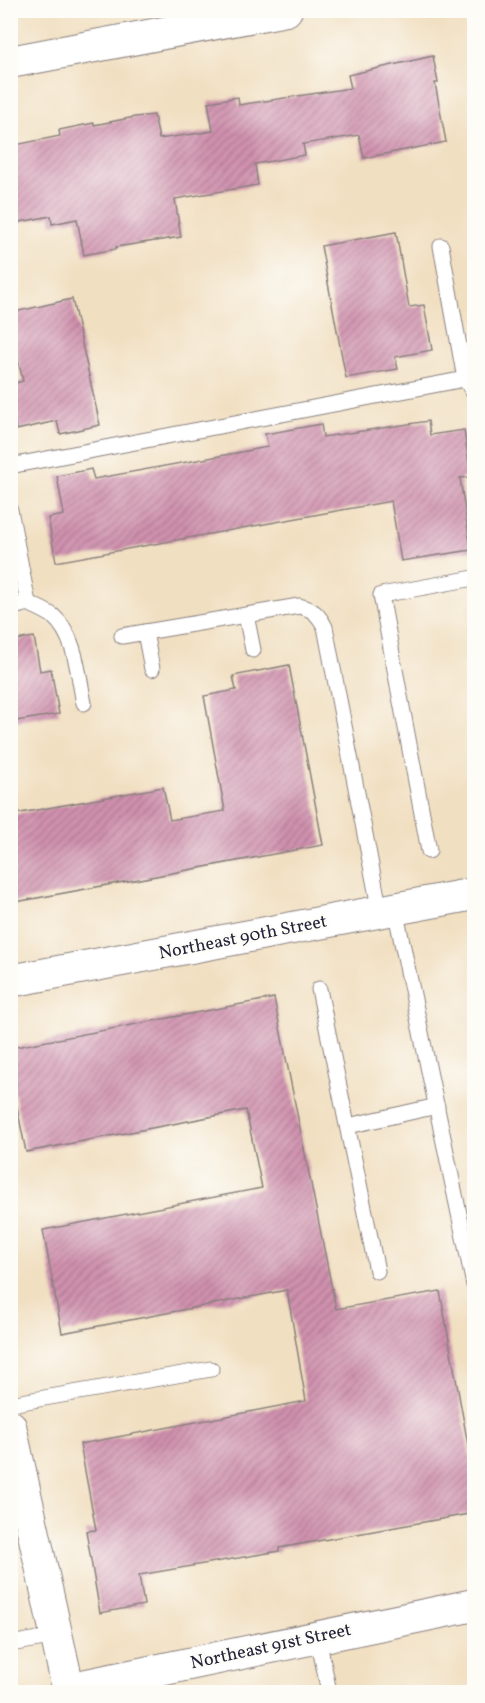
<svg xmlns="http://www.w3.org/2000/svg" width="485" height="1703" font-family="Vollkorn,serif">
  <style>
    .building { fill: url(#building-hatch) }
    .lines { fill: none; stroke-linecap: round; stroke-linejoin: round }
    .service-casing { stroke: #8a807e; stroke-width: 17 }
    .minor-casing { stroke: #8a807e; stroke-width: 34 }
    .service { stroke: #fff; stroke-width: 15 }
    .minor { stroke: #fff; stroke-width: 32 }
    .labels { text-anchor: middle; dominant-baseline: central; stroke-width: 4.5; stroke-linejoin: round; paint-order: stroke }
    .street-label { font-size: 18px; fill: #22223b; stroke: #fdfcf7 }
  </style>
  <defs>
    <pattern id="building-hatch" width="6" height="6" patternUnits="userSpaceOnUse" patternTransform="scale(1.5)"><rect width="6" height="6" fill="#d091ae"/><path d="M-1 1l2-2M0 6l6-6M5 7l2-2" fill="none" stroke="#a8768f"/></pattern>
  </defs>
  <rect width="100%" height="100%" fill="#fdfcf7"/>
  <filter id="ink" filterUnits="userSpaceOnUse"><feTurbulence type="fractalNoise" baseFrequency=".0167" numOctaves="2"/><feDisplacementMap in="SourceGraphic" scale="12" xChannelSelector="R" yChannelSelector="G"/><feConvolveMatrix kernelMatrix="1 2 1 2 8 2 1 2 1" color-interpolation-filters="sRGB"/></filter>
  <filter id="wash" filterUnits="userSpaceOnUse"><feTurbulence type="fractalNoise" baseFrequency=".008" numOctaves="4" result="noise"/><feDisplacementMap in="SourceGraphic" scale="24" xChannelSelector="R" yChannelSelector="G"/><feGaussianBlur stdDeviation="1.35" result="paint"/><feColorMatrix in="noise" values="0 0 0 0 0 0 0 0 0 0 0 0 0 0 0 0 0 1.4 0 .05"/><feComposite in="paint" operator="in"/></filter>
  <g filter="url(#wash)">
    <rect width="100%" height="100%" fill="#f1dfc1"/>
    <g id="blocks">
      <g class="building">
        <path d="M433,56L438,83H435L446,142L364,158L359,135L303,144L305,155L255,164L258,185L175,199L181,237L116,247V249L84,255L77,219L52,224L51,216L10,224V146L60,136L59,130L94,123V125L135,117L154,115L159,139L213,131L208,102L238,97L239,105L351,88L348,75Z"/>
        <path d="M396,232L409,307L424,305L432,350L395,357L398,369L346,378L321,246Z"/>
        <path d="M72,299L100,425L60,434L57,421L16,430L10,403V384L23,381L10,327V313Z"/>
        <path d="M428,421L430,435L464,430L471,477L460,478L471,550L401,561L391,501L56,562L48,518L64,515L57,476L91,469L94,479L268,447L265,434L321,424L323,437Z"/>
        <path d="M34,637L40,671L51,669L59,714L10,722V641Z"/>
        <path d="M289,665L323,845L10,903V815L163,787L170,820L225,811L204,696L236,690L233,676Z"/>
        <path d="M274,998L336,1309L440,1291L474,1478V1513L279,1548V1551L139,1575L144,1605L100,1613L86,1531L96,1530L80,1444L306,1401L287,1290L62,1333L43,1230L262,1188L246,1110L26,1152L10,1072V1048Z"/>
      </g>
    </g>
  </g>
  <g filter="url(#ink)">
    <use href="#blocks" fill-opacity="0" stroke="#8a807e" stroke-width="1.5"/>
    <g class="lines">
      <g class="service-casing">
        <g id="service">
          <path d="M441,246L465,379"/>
          <path d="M10,466L465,379L474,393"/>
          <path d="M10,510L28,603C36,607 46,611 53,616C76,636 78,674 84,703"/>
          <path d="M10,608L28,603"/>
          <path d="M246,615L253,650"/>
          <path d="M145,632L152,669"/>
          <path d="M122,636L299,606C313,609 318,614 325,627L380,912"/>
          <path d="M429,851L381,595L474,578"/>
          <path d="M395,909L474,1285"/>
          <path d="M319,989L377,1271"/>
          <path d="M348,1126L437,1106"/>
          <path d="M10,1404L211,1369"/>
          <path d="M318,1638L329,1692"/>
          <path d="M10,1644L56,1636"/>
        </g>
      </g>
      <g class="minor-casing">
        <g id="minor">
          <path d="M10,62L286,10"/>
          <path d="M10,981L474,894"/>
          <path d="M10,1426L69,1692"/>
          <path d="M68,1689L474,1605"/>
        </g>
      </g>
      <use href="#service" class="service"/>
      <use href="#minor" class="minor"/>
    </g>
  </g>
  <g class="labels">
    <g class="street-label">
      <text transform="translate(243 938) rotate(-11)">Northeast 90th Street</text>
      <text transform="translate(271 1647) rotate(-12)">Northeast 91st Street</text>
    </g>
  </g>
  <rect width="485" height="1703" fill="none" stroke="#fdfcf7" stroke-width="36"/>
</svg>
